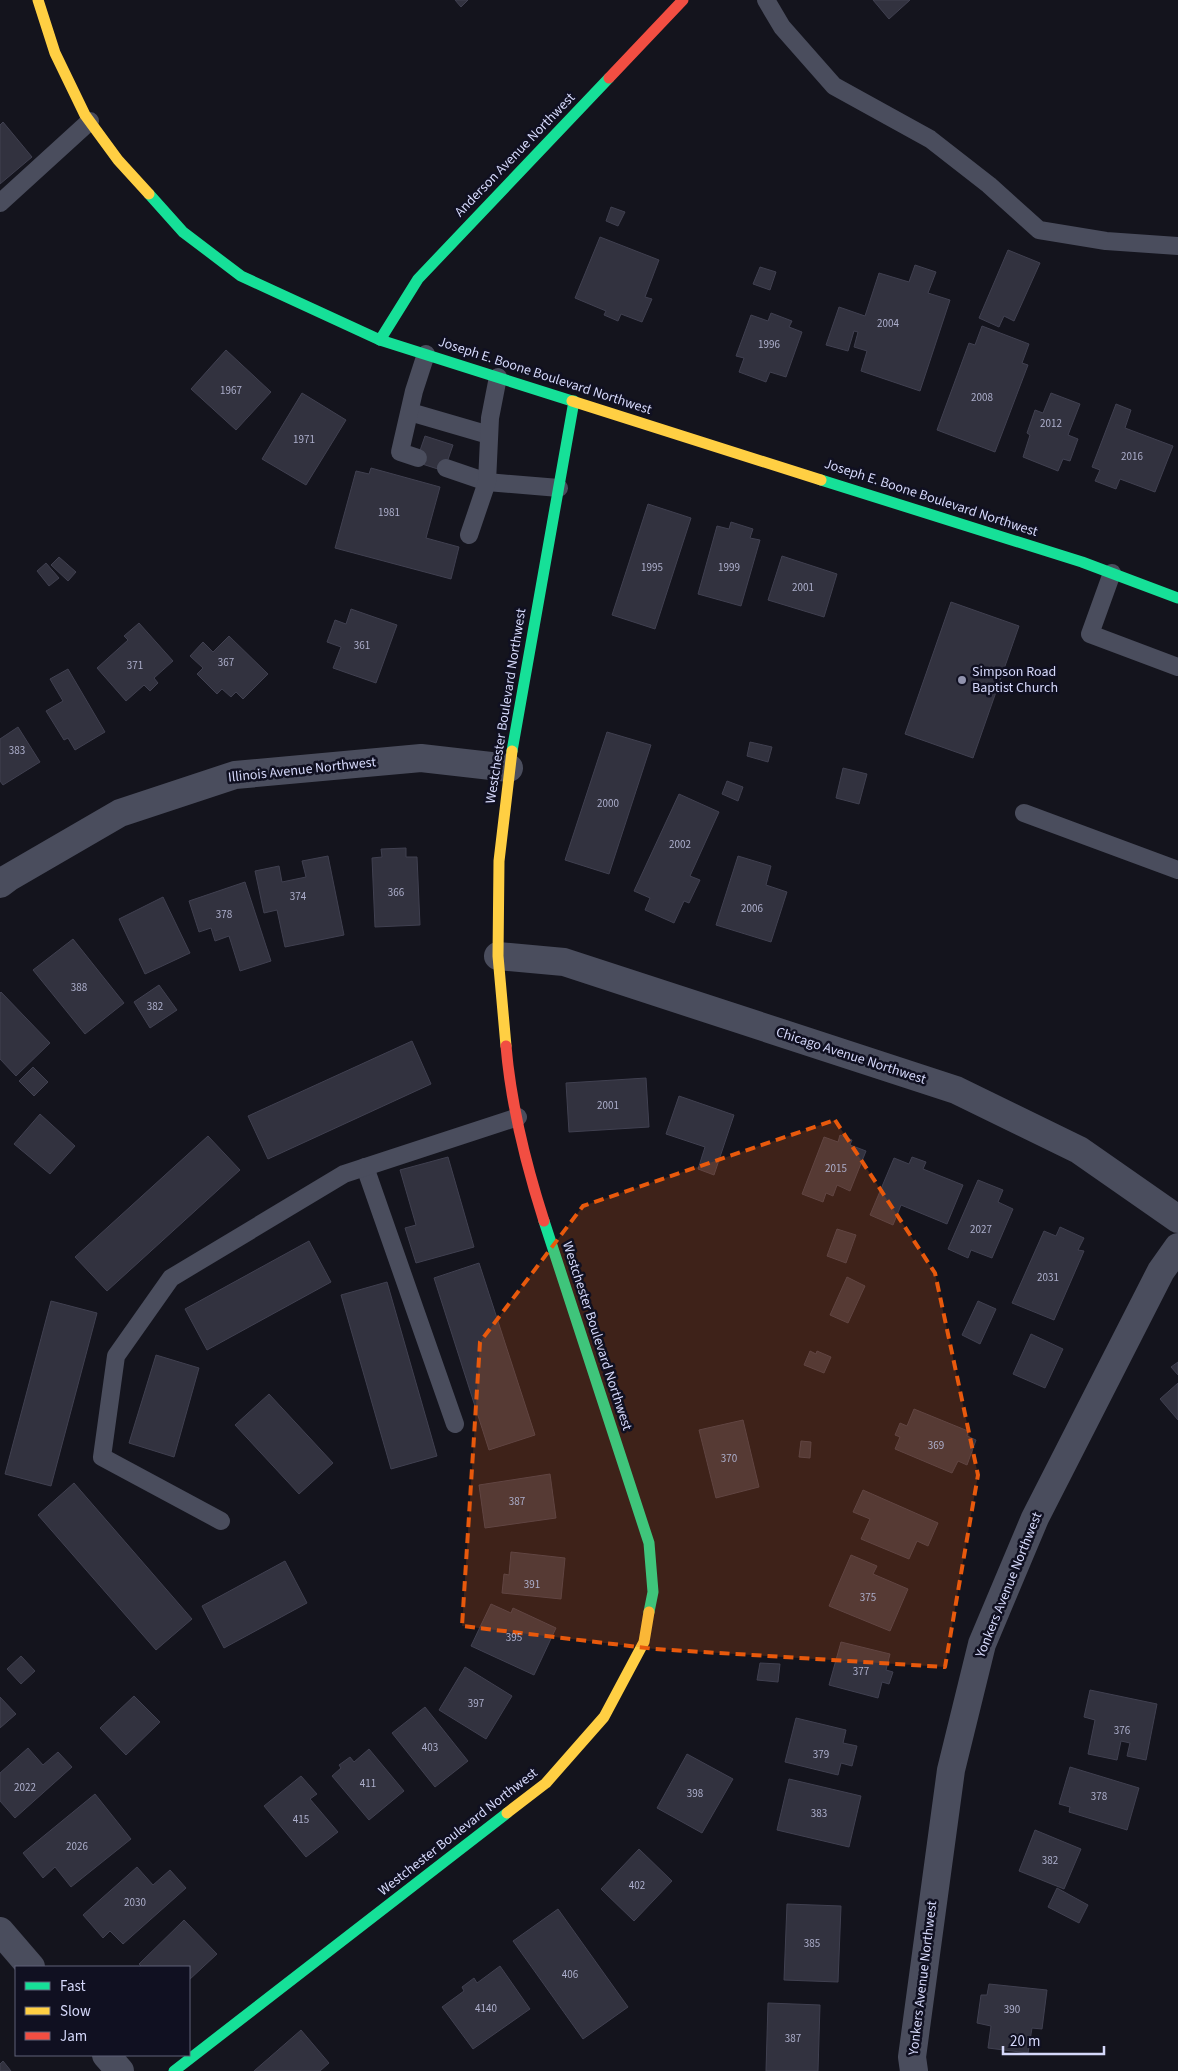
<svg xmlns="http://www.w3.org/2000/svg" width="1178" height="2071" font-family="'Source Sans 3',sans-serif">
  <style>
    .building { fill: #32323f; stroke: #404050 }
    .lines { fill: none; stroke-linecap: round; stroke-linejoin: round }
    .lane { stroke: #4a4d5d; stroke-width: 18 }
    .street { stroke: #4a4d5d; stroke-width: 28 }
    .fast { stroke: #16e098; stroke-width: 11 }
    .slow { stroke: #ffcf43; stroke-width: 11 }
    .jam { stroke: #f24e42; stroke-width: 11 }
    .marked { fill: #e8590c; fill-opacity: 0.2; stroke: #e8590c; stroke-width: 4; stroke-dasharray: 10 6; stroke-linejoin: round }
    .poi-dot { fill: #9193ad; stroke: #101021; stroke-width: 2 }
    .labels { text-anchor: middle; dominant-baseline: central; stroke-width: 5; stroke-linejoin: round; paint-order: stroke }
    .number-label { font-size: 11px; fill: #acaecb }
    .street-label { font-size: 14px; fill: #d5d8fa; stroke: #101021 }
    .poi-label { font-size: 14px; fill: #d5d8fa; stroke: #101021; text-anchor: start }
  </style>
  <rect width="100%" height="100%" fill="#14141d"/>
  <g class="building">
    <path d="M455,0H468L461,7Z"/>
    <path d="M873,0H910L889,19Z"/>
    <path d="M3,122L32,157L0,184V125Z"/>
    <path d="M611,207L625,212L618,226L606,221Z"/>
    <path d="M600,237L659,260L645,297L652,299L642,322L621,314L618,321L604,315L606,311L575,298Z"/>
    <path d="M1008,250L1040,263L1014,321L1004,316L999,327L979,318Z"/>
    <path d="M915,265L936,272L928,293L950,300L920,391L861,371L867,351L854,347L858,332L854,331L848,351L826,345L839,307L865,316L879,273L909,282Z"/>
    <path d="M760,267L776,272L770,290L753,284Z"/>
    <path d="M771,313L792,321L789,327L802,332L786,377L770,372L766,382L739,372L744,358L736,356L751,315L768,321Z"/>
    <path d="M982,326L1029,344L1022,363L1028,365L995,452L937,430L969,343L975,345Z"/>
    <path d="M226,350L271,392L236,430L191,389Z"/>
    <path d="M302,393L346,420L306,485L262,459Z"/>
    <path d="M1051,393L1080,404L1068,435L1078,439L1070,461L1063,459L1058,471L1023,457L1030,435L1027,433L1035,410L1043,413Z"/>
    <path d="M1116,404L1131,410L1125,428L1173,446L1155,492L1120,479L1116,489L1095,481L1100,470L1092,467Z"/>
    <path d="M425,436L453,445L444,471L416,462Z"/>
    <path d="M371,468L440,487L426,538L459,547L451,579L335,548L356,471L369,474Z"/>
    <path d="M648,504L691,518L655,629L612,615Z"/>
    <path d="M731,522L753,529L750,538L760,540L741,606L698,594L717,526L729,529Z"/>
    <path d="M782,556L837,574L824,617L768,600Z"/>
    <path d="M59,557L76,572L68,581L51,565Z"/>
    <path d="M46,563L59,578L49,586L37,571Z"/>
    <path d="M951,602L1019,626L973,758L905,734Z"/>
    <path d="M351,609L397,625L376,683L333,668L341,647L327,642L335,620L346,624Z"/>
    <path d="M139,623L173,661L154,678L158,683L150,691L144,685L126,701L97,668L128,640L124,636Z"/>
    <path d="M229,636L268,674L243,699L236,692L231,697L222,689L217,694L197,674L203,668L190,656L203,642L213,652Z"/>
    <path d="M68,669L105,732L75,750L68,738L64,740L46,711L63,701L50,679Z"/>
    <path d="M18,727L40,762L3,785L0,781V739Z"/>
    <path d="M607,732L651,745L609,874L565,860Z"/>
    <path d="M750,742L772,747L768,762L747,756Z"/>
    <path d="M843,768L867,774L859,804L836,798Z"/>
    <path d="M727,781L743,787L738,801L722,794Z"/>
    <path d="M679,794L719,812L690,876L700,880L689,903L684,901L674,923L645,910L650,898L634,891Z"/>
    <path d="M406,848V857H417L420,925L375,927L372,858L382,857L381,849Z"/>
    <path d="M328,856L344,935L285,947L277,910L264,913L255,871L279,866L282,882L306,877L302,861Z"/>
    <path d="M738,856L771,866L766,885L787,892L771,942L716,925Z"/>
    <path d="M245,882L271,961L240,971L229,936L215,941L211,928L199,932L189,901Z"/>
    <path d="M163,897L190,953L145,974L119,919Z"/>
    <path d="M73,939L124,1003L85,1034L33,970Z"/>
    <path d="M159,985L177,1010L150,1028L134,1002Z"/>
    <path d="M1,992L50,1043L16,1076L0,1059V993Z"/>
    <path d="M412,1041L431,1084L268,1159L248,1116Z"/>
    <path d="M33,1067L48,1082L34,1096L19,1081Z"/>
    <path d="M646,1078L649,1127L569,1132L566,1083Z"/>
    <path d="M679,1096L734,1115L714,1175L698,1169L705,1147L666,1134Z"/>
    <path d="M40,1114L75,1146L50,1174L14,1144Z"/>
    <path d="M840,1135L852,1140L850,1145L866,1151L850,1191L837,1185L833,1196L826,1193L823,1202L802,1194L824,1137L838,1142Z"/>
    <path d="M208,1136L240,1170L107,1291L75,1257Z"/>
    <path d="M448,1157L474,1247L416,1263L405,1228L416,1225L400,1170Z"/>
    <path d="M912,1157L926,1162L923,1169L963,1185L947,1224L901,1205L893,1225L870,1215L894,1158L909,1164Z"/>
    <path d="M978,1180L1003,1190L998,1202L1013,1209L992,1258L971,1250L968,1258L948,1249Z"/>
    <path d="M1060,1227L1084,1238L1078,1250L1084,1251L1054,1320L1012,1303L1044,1231L1056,1236Z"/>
    <path d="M837,1229L856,1235L846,1263L827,1256Z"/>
    <path d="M309,1241L331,1282L207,1350L185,1309Z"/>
    <path d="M479,1263L535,1435L489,1450L434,1278Z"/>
    <path d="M847,1277L865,1286L848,1323L830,1315Z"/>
    <path d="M387,1282L437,1456L391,1469L341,1295Z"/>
    <path d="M51,1301L97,1313L51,1486L5,1474Z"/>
    <path d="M978,1301L996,1309L980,1344L962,1335Z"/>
    <path d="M1031,1334L1063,1349L1045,1388L1013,1374Z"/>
    <path d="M810,1351L816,1354L817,1351L831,1357L824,1373L804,1365Z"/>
    <path d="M156,1355L199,1368L174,1457L129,1443Z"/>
    <path d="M1178,1362V1375L1171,1367Z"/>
    <path d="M1178,1383V1420L1160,1399Z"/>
    <path d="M269,1394L333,1463L299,1494L235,1425Z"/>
    <path d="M914,1409L968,1431L967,1436L976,1440L967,1465L958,1461L952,1473L895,1449L900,1437L895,1435L900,1423L907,1426Z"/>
    <path d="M743,1420L759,1487L716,1498L699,1430Z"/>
    <path d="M801,1441L811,1442L810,1458L799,1457Z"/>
    <path d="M550,1474L556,1518L485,1528L479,1485Z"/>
    <path d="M74,1483L192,1619L156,1650L38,1515Z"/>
    <path d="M863,1490L938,1523L928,1546L917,1541L909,1559L861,1539L870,1519L853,1512Z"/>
    <path d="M511,1552L565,1558L561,1599L502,1593L504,1574L509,1575Z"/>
    <path d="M851,1555L877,1566L873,1574L908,1589L890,1631L829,1606Z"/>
    <path d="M285,1561L307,1603L224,1648L202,1606Z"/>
    <path d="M491,1604L511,1613L513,1608L556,1628L534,1675L471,1646Z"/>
    <path d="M841,1642L890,1654L886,1670L893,1672L889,1684L882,1682L878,1698L829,1685Z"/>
    <path d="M21,1656L35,1671L21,1684L7,1669Z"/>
    <path d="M760,1663L780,1664L778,1682L757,1680Z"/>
    <path d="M465,1667L512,1696L486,1739L439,1710Z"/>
    <path d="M1090,1690L1157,1704L1146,1760L1127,1756L1130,1743L1121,1741L1117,1760L1088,1754L1095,1720L1084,1717Z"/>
    <path d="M134,1696L160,1722L126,1755L100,1728Z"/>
    <path d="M0,1697L16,1714L0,1728Z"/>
    <path d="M425,1707L468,1761L435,1787L392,1733Z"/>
    <path d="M796,1718L846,1730L843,1743L857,1746L852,1766L841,1763L838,1775L785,1762Z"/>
    <path d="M28,1748L43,1765L58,1752L72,1767L15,1818L0,1801V1773Z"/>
    <path d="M369,1749L404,1791L369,1820L332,1776L341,1768L339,1765L350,1757L354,1762Z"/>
    <path d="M687,1754L733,1779L702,1833L657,1808Z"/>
    <path d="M1070,1767L1139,1788L1127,1830L1069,1812L1070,1807L1059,1804Z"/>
    <path d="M301,1776L317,1794L310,1799L338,1832L306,1857L264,1806Z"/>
    <path d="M789,1779L861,1796L849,1847L777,1830Z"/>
    <path d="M95,1794L131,1839L71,1887L55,1867L43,1878L23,1853Z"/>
    <path d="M1035,1830L1081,1849L1064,1889L1019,1871Z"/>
    <path d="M639,1849L672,1881L634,1921L601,1889Z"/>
    <path d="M137,1867L153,1885L170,1870L186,1888L123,1944L110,1931L103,1938L83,1915Z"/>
    <path d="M1057,1888L1088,1905L1079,1923L1048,1907Z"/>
    <path d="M787,1904L841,1906L838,1982L784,1980Z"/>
    <path d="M558,1909L628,2007L583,2039L513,1941Z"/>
    <path d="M184,1920L217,1954L189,1980V1967H142L139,1964Z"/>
    <path d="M500,1966L530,2009L473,2049L442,2007L464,1991L462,1987L474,1978L477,1983Z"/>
    <path d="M989,1984L1047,1990L1042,2029L1032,2028L1028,2053L988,2048L991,2026L977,2023L981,1995H987Z"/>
    <path d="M768,2003L820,2005L818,2071H766Z"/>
    <path d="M301,2030L329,2063L320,2071H254Z"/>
    <path d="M3,2061L11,2071H0V2064Z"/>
  </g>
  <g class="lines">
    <g class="lane">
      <path d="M766,0L782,27L834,86L930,139L989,185L1039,230L1106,241L1178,246"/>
      <path d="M0,203L90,121"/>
      <path d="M410,412L489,435"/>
      <path d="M418,458L400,452L414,391L426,354"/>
      <path d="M446,468L487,482L559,488"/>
      <path d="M469,535L487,482L490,418L498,377"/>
      <path d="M1112,573L1090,634L1178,667"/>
      <path d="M1024,813L1178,870"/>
      <path d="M365,1167L455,1424"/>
      <path d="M221,1521L102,1457L116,1356L171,1278L344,1174L518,1117"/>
    </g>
    <g class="street">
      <path d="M0,884L8,878L120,813L235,775L421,758L509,768"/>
      <path d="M498,956L564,962L956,1090L1079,1150L1178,1219"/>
      <path d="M0,1931L31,1967"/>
      <path d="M106,2055L120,2071"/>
      <path d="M914,2071L912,2057L951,1770L982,1644L1035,1518L1161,1271L1178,1247"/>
    </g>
    <g class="fast">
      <path d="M149,194L183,232L241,276L380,340L572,401"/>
      <path d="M380,340L418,279L609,78"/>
      <path d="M821,480L1082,562L1178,598"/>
      <path d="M512,751L574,401"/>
      <path d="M544,1221L649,1543L653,1592L649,1612"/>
      <path d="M174,2071L507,1813"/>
    </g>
    <g class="slow">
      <path d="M38,0L55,53L85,115L118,160L149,194"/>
      <path d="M572,401L821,480"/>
      <path d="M506,1046L498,956L499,861L512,751"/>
      <path d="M507,1813L546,1783L604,1717L644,1642L649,1612"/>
    </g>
    <g class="jam">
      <path d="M609,78L683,0"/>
      <path d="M506,1046C511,1105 526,1165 544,1221"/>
    </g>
  </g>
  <path class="marked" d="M835,1120L935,1273L978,1475L945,1667L655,1649L462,1626L480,1342L583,1206Z"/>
  <circle class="poi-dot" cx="962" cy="680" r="5"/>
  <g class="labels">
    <g class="number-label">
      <text x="888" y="323">2004</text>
      <text x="769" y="344">1996</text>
      <text x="231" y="390">1967</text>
      <text x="982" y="397">2008</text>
      <text x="1051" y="423">2012</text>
      <text x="304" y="439">1971</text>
      <text x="1132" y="456">2016</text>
      <text x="389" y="512">1981</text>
      <text x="652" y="567">1995</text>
      <text x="729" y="567">1999</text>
      <text x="803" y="587">2001</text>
      <text x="362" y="645">361</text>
      <text x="226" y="662">367</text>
      <text x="135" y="665">371</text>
      <text x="17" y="750">383</text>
      <text x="608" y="803">2000</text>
      <text x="680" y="844">2002</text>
      <text x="396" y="892">366</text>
      <text x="298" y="896">374</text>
      <text x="752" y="908">2006</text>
      <text x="224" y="914">378</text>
      <text x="79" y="987">388</text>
      <text x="155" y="1006">382</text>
      <text x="608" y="1105">2001</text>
      <text x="836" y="1168">2015</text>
      <text x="981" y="1229">2027</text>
      <text x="1048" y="1277">2031</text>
      <text x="936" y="1445">369</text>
      <text x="729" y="1458">370</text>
      <text x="517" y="1501">387</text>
      <text x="532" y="1584">391</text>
      <text x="868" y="1597">375</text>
      <text x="514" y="1637">395</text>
      <text x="861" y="1671">377</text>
      <text x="476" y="1703">397</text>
      <text x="1122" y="1730">376</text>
      <text x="430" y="1747">403</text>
      <text x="821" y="1754">379</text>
      <text x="368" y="1783">411</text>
      <text x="25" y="1787">2022</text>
      <text x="695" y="1793">398</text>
      <text x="1099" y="1796">378</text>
      <text x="819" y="1813">383</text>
      <text x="301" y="1819">415</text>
      <text x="77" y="1846">2026</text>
      <text x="1050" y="1860">382</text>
      <text x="637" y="1885">402</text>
      <text x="135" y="1902">2030</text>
      <text x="812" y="1943">385</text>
      <text x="570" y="1974">406</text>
      <text x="486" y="2008">4140</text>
      <text x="1012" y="2009">390</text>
      <text x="793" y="2038">387</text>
    </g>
    <g class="street-label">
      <text transform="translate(515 155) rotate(-46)">Anderson Avenue Northwest</text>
      <text transform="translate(545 376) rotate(18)">Joseph E. Boone Boulevard Northwest</text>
      <text transform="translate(931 498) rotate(18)">Joseph E. Boone Boulevard Northwest</text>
      <text transform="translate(506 706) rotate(-81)">Westchester Boulevard Northwest</text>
      <text transform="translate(302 770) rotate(-6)">Illinois Avenue Northwest</text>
      <text transform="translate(851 1056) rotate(18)">Chicago Avenue Northwest</text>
      <text transform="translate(597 1336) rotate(72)">Westchester Boulevard Northwest</text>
      <text transform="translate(1009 1585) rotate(-68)">Yonkers Avenue Northwest</text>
      <text transform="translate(458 1832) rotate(-38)">Westchester Boulevard Northwest</text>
      <text transform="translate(923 1978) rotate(-83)">Yonkers Avenue Northwest</text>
    </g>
    <g class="poi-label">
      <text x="972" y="672">Simpson Road<tspan x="972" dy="16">Baptist Church</tspan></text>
    </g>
  </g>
  <rect x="15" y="1966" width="175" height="90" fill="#101021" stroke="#5f6078"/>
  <rect x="25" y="1982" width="25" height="8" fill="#16e098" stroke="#5f6078"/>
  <text x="60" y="1991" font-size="15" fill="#d5d8fa">Fast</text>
  <rect x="25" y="2007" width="25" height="8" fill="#ffcf43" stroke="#5f6078"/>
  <text x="60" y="2016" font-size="15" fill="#d5d8fa">Slow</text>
  <rect x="25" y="2032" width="25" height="8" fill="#f24e42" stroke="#5f6078"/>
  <text x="60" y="2041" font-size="15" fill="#d5d8fa">Jam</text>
  <path d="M1003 2046v8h101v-8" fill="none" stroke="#d5d8fa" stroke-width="2.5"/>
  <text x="1010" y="2046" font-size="15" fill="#d5d8fa" stroke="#101021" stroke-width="4" paint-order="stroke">20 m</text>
</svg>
